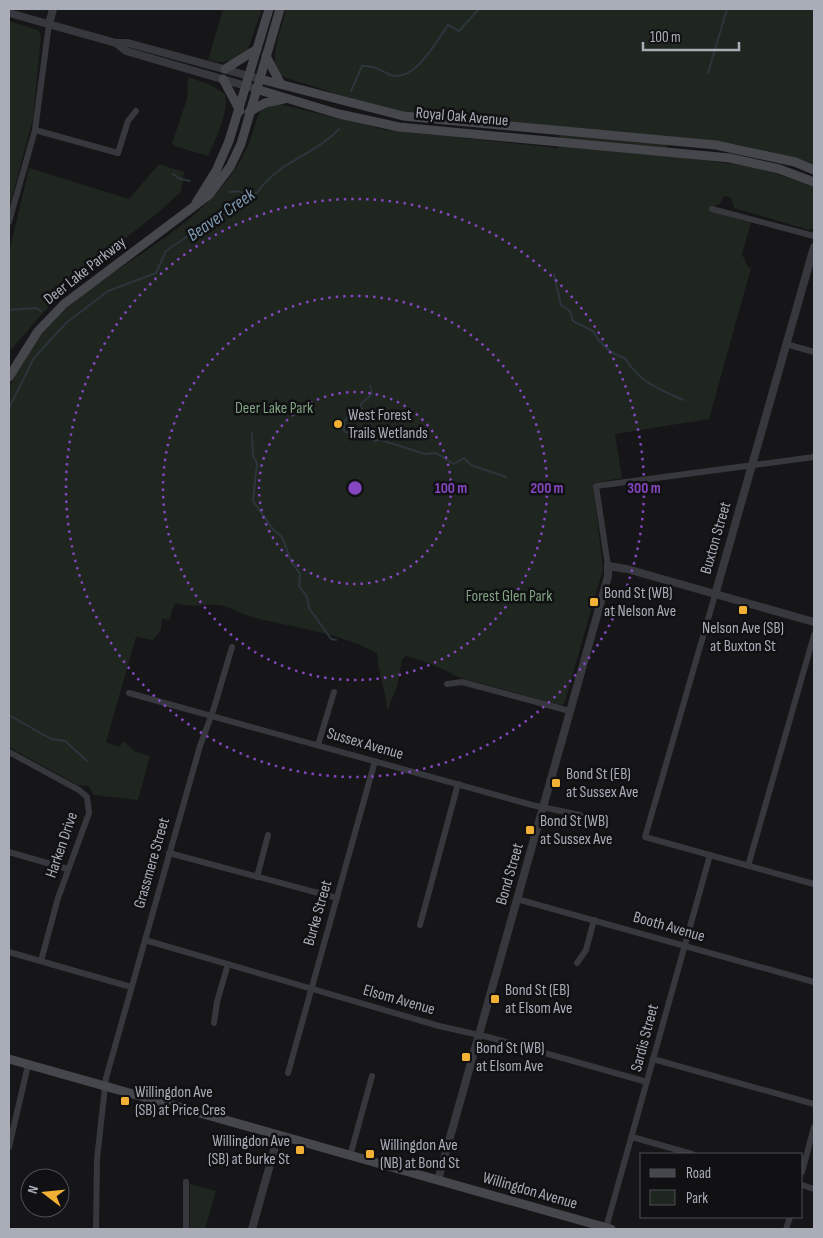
<svg xmlns="http://www.w3.org/2000/svg" width="823" height="1238" font-family="'Sofia Sans Condensed',sans-serif">
  <style>
    .green { fill: #1e261f }
    .lines { fill: none; stroke-linecap: round; stroke-linejoin: round }
    .stream { stroke: #2c353c; stroke-width: 2 }
    .minor { stroke: #37383d; stroke-width: 6 }
    .tertiary { stroke: #37383d; stroke-width: 8 }
    .secondary { stroke: #45474d; stroke-width: 9 }
    .ring { fill: none; stroke: #8446be; stroke-width: 2.5; stroke-dasharray: 2.5 5 }
    .poi-dot { fill: #f2b134; stroke: #111113; stroke-width: 2 }
    .labels { text-anchor: middle; dominant-baseline: central; stroke-width: 5; stroke-linejoin: round; paint-order: stroke }
    .street-label { font-size: 16px; fill: #a8adb8; stroke: #111113 }
    .park-label { font-size: 16px; fill: #7fa381; stroke: #111113 }
    .poi-label { font-size: 16px; fill: #a8adb8; stroke: #111113; text-anchor: start }
    .water-label { font-size: 18px; font-style: italic; fill: #7f9bb3; stroke: #111113 }
    .centre { fill: #8446be; stroke: #111113; stroke-width: 2.5 }
    .ring-label { font-size: 15px; text-anchor: middle; font-weight: bold; fill: #8446be; stroke: #111113; stroke-width: 5; stroke-linejoin: round; paint-order: stroke }
  </style>
  <rect width="100%" height="100%" fill="#161618"/>
  <g class="green">
    <path d="M223,9H262L248,49C237,63 224,64 208,60Z"/>
    <path d="M286,9H814V166L740,145L668,137L666,155L754,167L814,186V228L809,230L734,208L731,197L724,196L720,204L712,207L711,211L751,223L742,254L748,267L751,268L709,419L615,434L622,478L593,483L603,569L564,704L560,705L458,677C442,668 425,661 406,656L402,660L397,686L387,711C386,690 378,673 377,653C338,632 294,628 252,617C243,615 228,606 220,605C204,604 191,608 175,603L169,620L162,618L161,630L153,640L136,637L106,742L119,747L124,741L134,751L150,756L138,800L94,795L88,786L78,785L9,747V389C49,289 145,267 213,197C228,181 241,162 249,143C254,131 255,118 263,108L279,104L386,130L558,148L560,128L415,114L381,108L284,77C264,65 283,26 286,9Z"/>
    <path d="M9,21L38,30L41,36L33,119L9,208Z"/>
    <path d="M188,77L211,85L225,94C229,112 216,139 208,156L174,146L172,143L187,99Z"/>
    <path d="M159,164L184,172L181,192L155,215L69,283L9,352V253L29,168L129,199Z"/>
    <path d="M190,1184L216,1191L205,1229H190Z"/>
  </g>
  <g class="lines">
    <g class="stream">
      <path d="M708,73L727,9"/>
      <path d="M351,91L362,66C377,66 378,70 391,75C414,83 436,42 448,25L459,31L479,9"/>
      <path d="M173,174L180,179L190,181"/>
      <path d="M230,192L239,191L246,195"/>
      <path d="M554,274L561,305L570,311L573,321L593,331C599,343 612,355 625,358C639,382 659,389 683,400"/>
      <path d="M9,310L36,308L41,311"/>
      <path d="M370,386L372,394L361,404L362,412L350,414L344,422V432L367,435L374,441L381,440L425,454L436,453L454,464L464,458L471,465L506,477"/>
      <path d="M9,408L34,358L66,323L108,291L156,273L166,251L195,231L240,206L247,196L257,193C277,162 315,155 339,129"/>
      <path d="M252,433L253,456L257,463L253,501L273,529L282,537L291,561L300,574L299,586L307,597L309,608L331,639L336,640"/>
      <path d="M9,715L51,739L65,741L87,761"/>
    </g>
    <g class="minor">
      <path d="M35,130L118,153L128,121L136,111"/>
      <path d="M712,209L814,236"/>
      <path d="M9,222L35,130L49,24"/>
      <path d="M786,344L814,352"/>
      <path d="M608,566L596,486L814,457"/>
      <path d="M715,595L645,837L814,884"/>
      <path d="M447,684L462,682L570,711"/>
      <path d="M129,693L532,805L580,815L591,824"/>
      <path d="M318,745L334,692"/>
      <path d="M9,752L79,790L87,797L89,813L58,898L41,961"/>
      <path d="M9,852L68,869"/>
      <path d="M169,853L337,898"/>
      <path d="M748,866L814,635"/>
      <path d="M257,877L268,835"/>
      <path d="M517,899L814,982"/>
      <path d="M420,925L458,784"/>
      <path d="M145,940L439,1026L488,1037L647,1082"/>
      <path d="M9,952L131,987"/>
      <path d="M577,963L586,950L594,920"/>
      <path d="M214,1023L217,1002L228,964"/>
      <path d="M653,1059L814,1104"/>
      <path d="M288,1073L375,761"/>
      <path d="M632,1137L692,1154"/>
      <path d="M9,1147L28,1065"/>
      <path d="M350,1156L372,1076"/>
      <path d="M802,1172L814,1127"/>
      <path d="M186,1182V1229"/>
      <path d="M802,1185L814,1189"/>
      <path d="M606,1228L710,855"/>
      <path d="M96,1229L97,1159L106,1078L200,746L214,708L232,647"/>
      <path d="M786,1229L790,1217"/>
    </g>
    <g class="tertiary">
      <path d="M9,13L116,43H128L260,79"/>
      <path d="M49,24L53,9"/>
      <path d="M116,43L126,51L256,89"/>
      <path d="M715,595L814,247"/>
      <path d="M438,1180L598,612L608,576V566L627,569L814,622"/>
      <path d="M252,1229L278,1136"/>
    </g>
    <g class="secondary">
      <path d="M266,56L281,84"/>
      <path d="M225,69L257,49"/>
      <path d="M223,79L240,111"/>
      <path d="M260,79L403,116L716,145L795,162L814,170"/>
      <path d="M256,89L339,114L399,127L730,158L779,169L814,182"/>
      <path d="M249,112L265,103L284,99"/>
      <path d="M196,203L216,171L229,141L269,9"/>
      <path d="M9,377L38,331L64,304L209,195L230,167L241,144L280,9"/>
      <path d="M9,1059L611,1229"/>
    </g>
  </g>
  <g class="ring">
    <circle cx="355" cy="488" r="96"/>
    <circle cx="355" cy="488" r="192"/>
    <circle cx="355" cy="488" r="289"/>
  </g>
  <g class="poi-dot">
    <circle cx="338" cy="424" r="5"/>
    <rect x="589" y="597" width="10" height="10" rx="2.5"/>
    <rect x="738" y="605" width="10" height="10" rx="2.5"/>
    <rect x="551" y="778" width="10" height="10" rx="2.5"/>
    <rect x="525" y="825" width="10" height="10" rx="2.5"/>
    <rect x="490" y="994" width="10" height="10" rx="2.5"/>
    <rect x="461" y="1052" width="10" height="10" rx="2.5"/>
    <rect x="120" y="1096" width="10" height="10" rx="2.5"/>
    <rect x="295" y="1145" width="10" height="10" rx="2.5"/>
    <rect x="365" y="1149" width="10" height="10" rx="2.5"/>
  </g>
  <g class="labels">
    <g class="street-label">
      <text transform="translate(462 117) rotate(5)">Royal Oak Avenue</text>
      <text transform="translate(85 271) rotate(-38)">Deer Lake Parkway</text>
      <text transform="translate(716 538) rotate(-74)">Buxton Street</text>
      <text transform="translate(365 744) rotate(16)">Sussex Avenue</text>
      <text transform="translate(62 845) rotate(-71)">Harken Drive</text>
      <text transform="translate(152 863) rotate(-74)">Grassmere Street</text>
      <text transform="translate(510 874) rotate(-74)">Bond Street</text>
      <text transform="translate(318 913) rotate(-74)">Burke Street</text>
      <text transform="translate(669 927) rotate(16)">Booth Avenue</text>
      <text transform="translate(399 1000) rotate(16)">Elsom Avenue</text>
      <text transform="translate(645 1038) rotate(-75)">Sardis Street</text>
      <text transform="translate(530 1191) rotate(16)">Willingdon Avenue</text>
    </g>
    <g class="park-label">
      <text x="274" y="408">Deer Lake Park</text>
      <text x="509" y="596">Forest Glen Park</text>
    </g>
    <g class="poi-label">
      <text x="348" y="415">West Forest<tspan x="348" dy="18">Trails Wetlands</tspan></text>
      <text x="604" y="593">Bond St (WB)<tspan x="604" dy="18">at Nelson Ave</tspan></text>
      <text x="743" y="628" text-anchor="middle">Nelson Ave (SB)<tspan x="743" dy="18">at Buxton St</tspan></text>
      <text x="566" y="774">Bond St (EB)<tspan x="566" dy="18">at Sussex Ave</tspan></text>
      <text x="540" y="821">Bond St (WB)<tspan x="540" dy="18">at Sussex Ave</tspan></text>
      <text x="505" y="990">Bond St (EB)<tspan x="505" dy="18">at Elsom Ave</tspan></text>
      <text x="476" y="1048">Bond St (WB)<tspan x="476" dy="18">at Elsom Ave</tspan></text>
      <text x="135" y="1092">Willingdon Ave<tspan x="135" dy="18">(SB) at Price Cres</tspan></text>
      <text x="290" y="1141" text-anchor="end">Willingdon Ave<tspan x="290" dy="18">(SB) at Burke St</tspan></text>
      <text x="380" y="1145">Willingdon Ave<tspan x="380" dy="18">(NB) at Bond St</tspan></text>
    </g>
    <g class="water-label">
      <text transform="translate(221 215) rotate(-35)">Beaver Creek</text>
    </g>
  </g>
  <circle cx="355" cy="488" r="8" class="centre"/>
  <g class="ring-label">
    <text x="451" y="493">100 m</text>
    <text x="547" y="493">200 m</text>
    <text x="644" y="493">300 m</text>
  </g>
  <rect width="823" height="1238" fill="none" stroke="#a8adb8" stroke-width="20"/>
  <rect x="640" y="1153" width="162" height="65" fill="#111113" stroke="#4d4f55"/>
  <rect x="650" y="1169" width="25" height="8" fill="#45474d" stroke="#4d4f55"/>
  <text x="686" y="1178" font-size="15" fill="#a8adb8">Road</text>
  <rect x="650" y="1190" width="25" height="15" fill="#1e261f" stroke="#4d4f55"/>
  <text x="686" y="1203" font-size="15" fill="#a8adb8">Park</text>
  <g transform="translate(45 1193) rotate(286)"><circle r="24" fill="#111113" stroke="#4d4f55"/>
  <path d="M0-4L9 19L0 12L-9 19Z" fill="#f2b134"/>
  <text y="-8" font-size="14" font-weight="bold" text-anchor="middle" fill="#a8adb8">N</text>
  </g>
  <path d="M643 42v8h96v-8" fill="none" stroke="#a8adb8" stroke-width="2.5"/>
  <text x="650" y="42" font-size="15" fill="#a8adb8" stroke="#111113" stroke-width="4" paint-order="stroke">100 m</text>
</svg>
